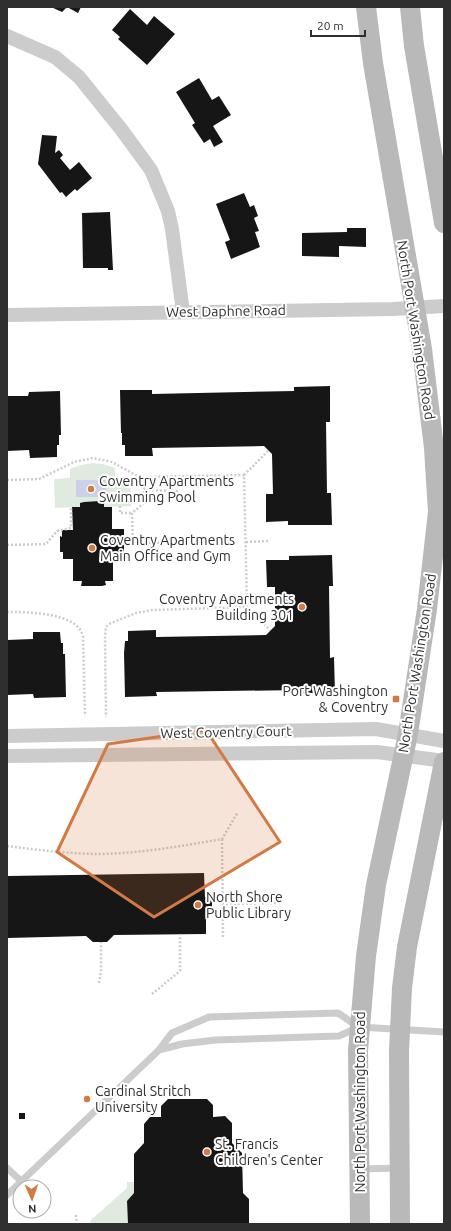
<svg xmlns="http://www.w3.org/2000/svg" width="451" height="1231" font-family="Ubuntu,sans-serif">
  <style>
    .green { fill: #dfebde }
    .water { fill: #ccd1e9 }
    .building { fill: #161616 }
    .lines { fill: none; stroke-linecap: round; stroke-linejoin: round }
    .path { stroke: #ccc; stroke-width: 2.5; stroke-dasharray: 2 2; stroke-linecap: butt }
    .service { stroke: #ccc; stroke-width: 7 }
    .minor { stroke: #ccc; stroke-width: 14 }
    .secondary { stroke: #b9b9b9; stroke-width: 20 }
    .marked { fill: #d47943; fill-opacity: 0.2; stroke: #d47943; stroke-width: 3; stroke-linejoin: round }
    .poi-dot { fill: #d47943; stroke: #fff; stroke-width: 1.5 }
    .labels { text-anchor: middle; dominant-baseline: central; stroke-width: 4; stroke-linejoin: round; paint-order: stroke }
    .street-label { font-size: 14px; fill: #2f2f2f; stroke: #fff }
    .poi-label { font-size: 14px; fill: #2f2f2f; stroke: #fff; text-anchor: start }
  </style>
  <rect width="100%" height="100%" fill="#fff"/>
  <g class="green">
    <path d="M93,463L103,464L115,468V477H130L131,506L104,507V503C96,502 88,502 80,503V507L55,508L54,479L70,478V469L81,465Z"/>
    <path d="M127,1182H134V1193L127,1201L128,1224H90L91,1220L127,1188Z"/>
  </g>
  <path class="water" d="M76,480H106L107,497H76Z"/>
  <g class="building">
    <path d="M51,7H81L78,13L67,7L62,12Z"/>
    <path d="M130,9L147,25L154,16L175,34L147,65L118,39L120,37L112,30Z"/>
    <path d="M199,78L212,100L219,96L231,115L213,126L223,142L214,147L210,139L204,143L192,125L195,123L176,92Z"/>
    <path d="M42,135L57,136L55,153L59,150L63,155L60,158L70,170L79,162L92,178L77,191L75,189L66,197L62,192L60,193L38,164Z"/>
    <path d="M244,193L250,207L254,205L258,216L254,218L259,231L255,232L260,247L231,259L225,242L230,240L216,204Z"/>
    <path d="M110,212L113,270H108V268H83L82,213Z"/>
    <path d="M347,228H366V247L339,246V257L302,256V233L347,232Z"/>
    <path d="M330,386V422H326L327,493H331L332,525H288V521L266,522V494H273L272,454L264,446L152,448L153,456H125V445H122V433H121L120,390H152V394L294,391V387Z"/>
    <path d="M60,391L61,435H59V445H57V457L30,458L29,450L7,451V396H28L29,392Z"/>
    <path d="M100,501L104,503V507H112V529H124V558H113V581H105L106,585L102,586H81L82,581H73V559H63V552H60V536L62,537V530H73L72,507H80V503L84,502Z"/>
    <path d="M332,555L333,586H329L330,658L334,657L335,693H299V690L156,692L157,696L125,697L124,653L125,641H128V631L156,630V637L266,635L275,626V587H267L266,560H289V556Z"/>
    <path d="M33,632H60L61,643H63V654H65L66,697L34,698L33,694L7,695V640L33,639Z"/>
    <path d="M204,873L205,897H212V912H206V934L114,935L107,942H93L86,936L7,938V876Z"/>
    <path d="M168,1099H207L213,1105V1117L225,1116L232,1123V1143L242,1153L243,1193L249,1199V1224H128L127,1201L134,1193V1154L144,1143V1124L150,1117H161V1106Z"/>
    <rect x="19" y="1113" width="6" height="6"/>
  </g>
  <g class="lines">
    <g class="path">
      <path d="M244,475L268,451"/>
      <path d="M7,480L39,479L74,462L93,458L112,462L139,477L244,475L247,607L152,610L136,613L109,624L106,627L105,637L106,717"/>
      <path d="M144,490L179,491"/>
      <path d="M120,506V513H132"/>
      <path d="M246,542L270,541"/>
      <path d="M133,543L208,542"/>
      <path d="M125,544L133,543L132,513L144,503V477"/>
      <path d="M7,545L46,544L57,531L71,528V507"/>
      <path d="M247,607L270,630"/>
      <path d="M7,612C26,612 79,612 83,637L85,716"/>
      <path d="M222,839L223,939"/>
      <path d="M7,846C38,850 70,854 101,854C142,853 182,846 222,839L238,812"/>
      <path d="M222,904L281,903"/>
      <path d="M99,983L101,971V942"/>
      <path d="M152,994L180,971V934"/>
      <path d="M76,1215L77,1224"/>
    </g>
    <g class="service">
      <path d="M159,1050L182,1044L215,1040L339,1036L359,1027L444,1032"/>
      <path d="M7,1168L21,1181"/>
      <path d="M361,1169L399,1168"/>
      <path d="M7,1195L159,1050L172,1033L209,1017L338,1013L357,1026"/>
    </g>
    <g class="minor">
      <path d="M7,36L55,57L79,77L121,129L151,170L168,211L172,229L183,312"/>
      <path d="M7,315L393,309L444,306"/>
      <path d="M7,736L376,729L444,741"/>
      <path d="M7,756L377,752L444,761"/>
    </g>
    <g class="secondary">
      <path d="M410,7L414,46L444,223"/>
      <path d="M360,1224L358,1051L366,956L376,885L408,734L427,609L438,512L434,448L422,349L373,63L366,7"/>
      <path d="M400,1224L399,1051L402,988L407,947L444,762"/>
    </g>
  </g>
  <path class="marked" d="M206,730L280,842L154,917L57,852L108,744Z"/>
  <g class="poi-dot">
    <circle cx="91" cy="489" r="4"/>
    <circle cx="92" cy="548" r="4"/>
    <circle cx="302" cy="607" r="4"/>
    <rect x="392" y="695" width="8" height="8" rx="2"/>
    <circle cx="198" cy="905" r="4"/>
    <circle cx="87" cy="1099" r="4"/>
    <circle cx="207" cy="1152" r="4"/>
  </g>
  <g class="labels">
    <g class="street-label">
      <text transform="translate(226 311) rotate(-1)">West Daphne Road</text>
      <text transform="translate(416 330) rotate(81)">North Port Washington Road</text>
      <text transform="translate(417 663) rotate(-81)">North Port Washington Road</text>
      <text transform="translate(226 732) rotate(-1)">West Coventry Court</text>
      <text transform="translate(360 1102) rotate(-90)">North Port Washington Road</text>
    </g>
    <g class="poi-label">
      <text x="99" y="481">Coventry Apartments<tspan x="99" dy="16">Swimming Pool</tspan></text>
      <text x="100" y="540">Coventry Apartments<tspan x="100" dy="16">Main Office and Gym</tspan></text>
      <text x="294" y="599" text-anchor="end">Coventry Apartments<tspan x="294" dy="16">Building 301</tspan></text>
      <text x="388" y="691" text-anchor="end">Port Washington<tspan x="388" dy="16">&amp; Coventry</tspan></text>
      <text x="206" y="897">North Shore<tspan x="206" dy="16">Public Library</tspan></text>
      <text x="95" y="1091">Cardinal Stritch<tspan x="95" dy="16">University</tspan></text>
      <text x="215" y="1144">St. Francis<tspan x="215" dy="16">Children's Center</tspan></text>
    </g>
  </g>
  <rect width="451" height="1231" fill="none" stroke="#2f2f2f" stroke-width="16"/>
  <g transform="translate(32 1199) rotate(178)"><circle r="19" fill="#ffffff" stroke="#acacac"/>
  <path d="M0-3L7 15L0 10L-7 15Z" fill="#d47943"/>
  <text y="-6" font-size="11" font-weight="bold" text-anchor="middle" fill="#2f2f2f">N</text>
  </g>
  <path d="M311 30v6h54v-6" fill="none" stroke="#2f2f2f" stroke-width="2"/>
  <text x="317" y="30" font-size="12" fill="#2f2f2f" stroke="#ffffff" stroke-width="3" paint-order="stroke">20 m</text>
</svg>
